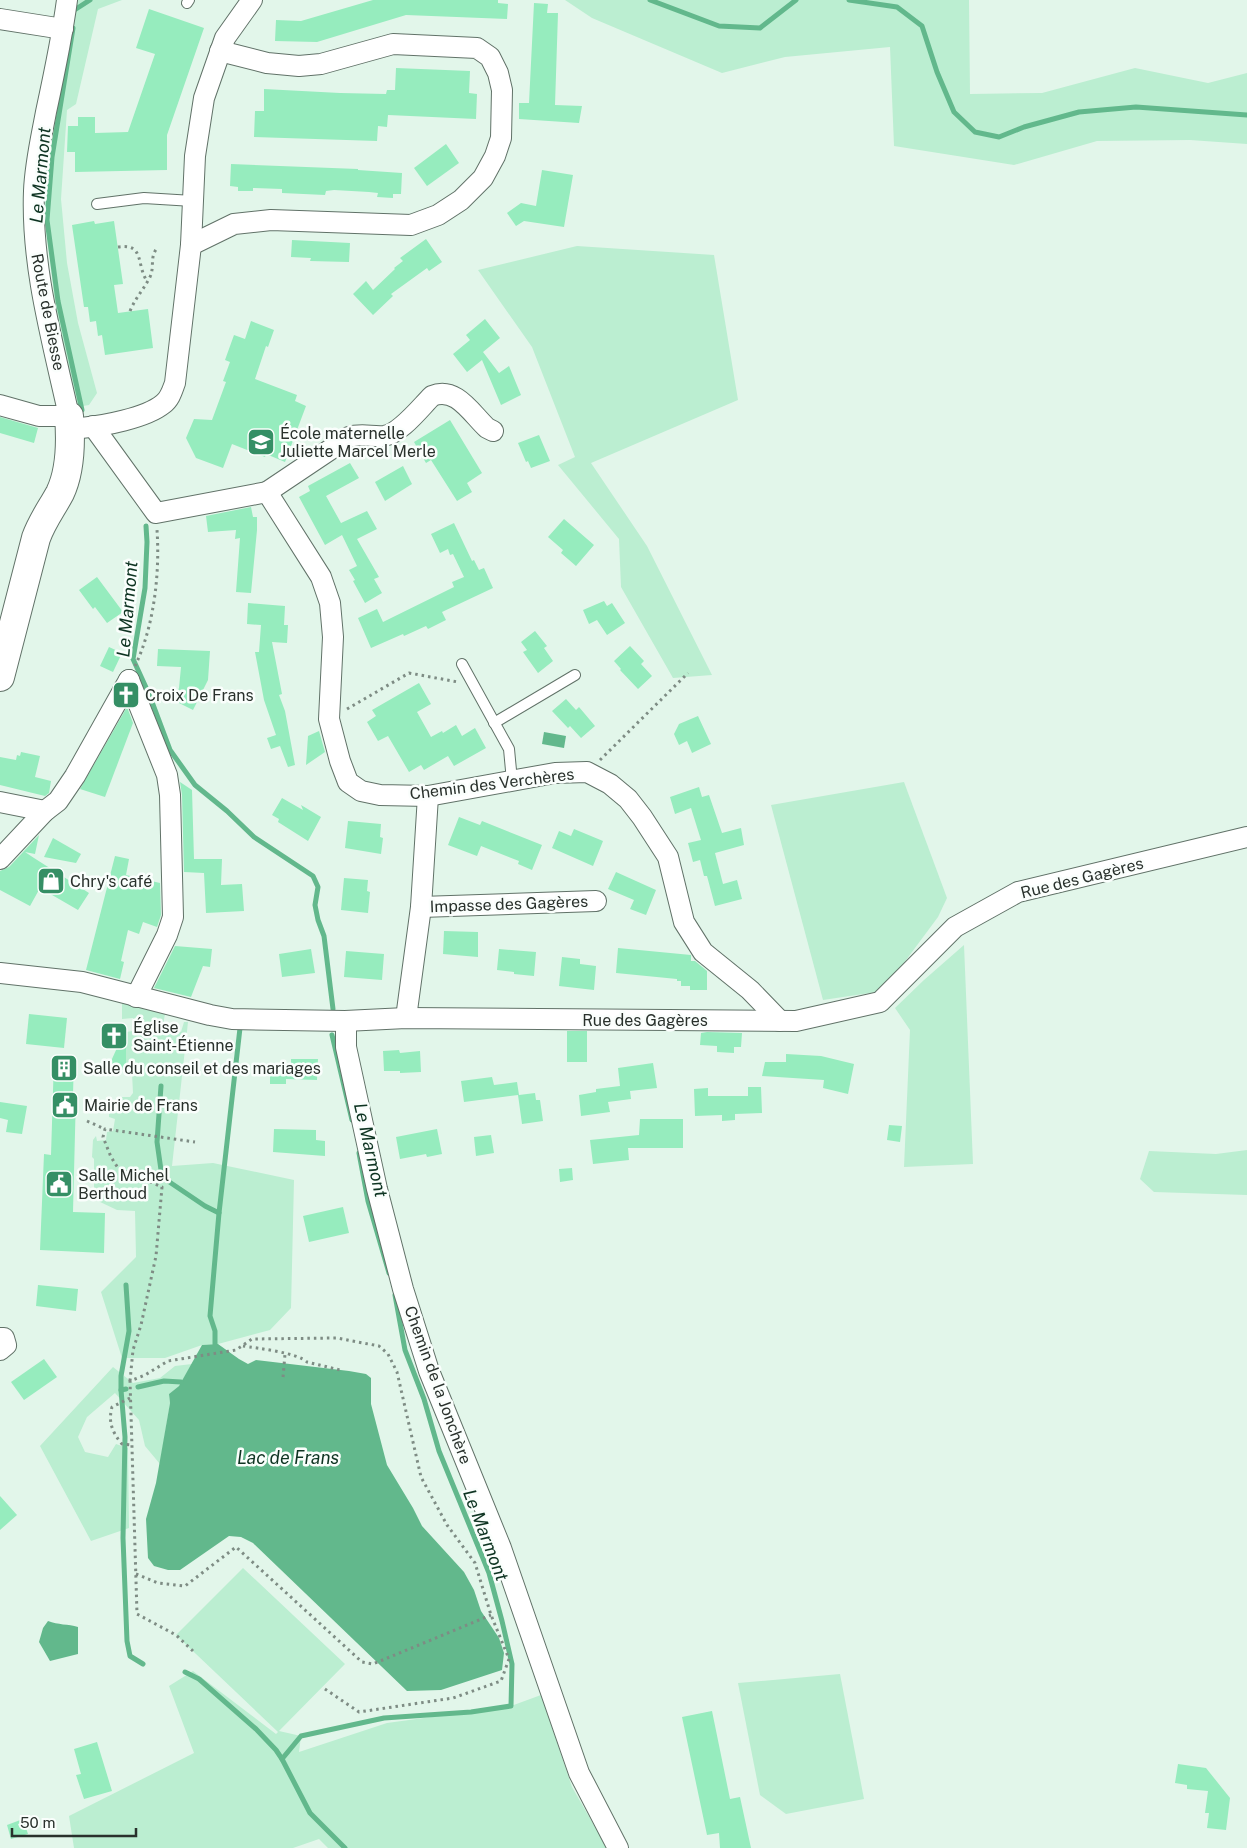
<svg xmlns="http://www.w3.org/2000/svg" width="1247" height="1848" font-family="'Public Sans',sans-serif">
  <style>
    .green { fill: #bbeed1 }
    .water { fill: #62b88c }
    .lines { fill: none; stroke-linecap: round; stroke-linejoin: round }
    .stream { stroke: #62b88c; stroke-width: 5 }
    .building { fill: #96ecbe }
    .lane-casing { stroke: #617268; stroke-width: 12 }
    .street-casing { stroke: #617268; stroke-width: 22 }
    .secondary-casing { stroke: #617268; stroke-width: 30 }
    .path { stroke: #7e8c84; stroke-width: 3; stroke-dasharray: 2.5 4; stroke-linecap: butt }
    .lane { stroke: #fff; stroke-width: 10 }
    .street { stroke: #fff; stroke-width: 20 }
    .secondary { stroke: #fff; stroke-width: 28 }
    .labels { text-anchor: middle; dominant-baseline: central; stroke-width: 5; stroke-linejoin: round; paint-order: stroke }
    .street-label { font-size: 16px; fill: #29312c; stroke: #fafefc }
    .poi-label { font-size: 16px; fill: #29312c; stroke: #fafefc; text-anchor: start }
    .water-label { font-size: 18px; font-style: italic; fill: #0e3422; stroke: #fafefc }
  </style>
  <rect width="100%" height="100%" fill="#e2f6ea"/>
  <g class="green">
    <path d="M77,0H122L98,9L76,104L67,110L61,199L67,263L78,323L97,393L89,405L77,407L58,329L48,243L44,189L70,19Z"/>
    <path d="M565,0H969L970,94L1042,93L1135,68L1208,83L1247,73V144L1190,140L1097,141L1014,165L894,146L890,47L785,57L722,73L592,18Z"/>
    <path d="M577,246L714,255L738,400L591,463L647,546L712,675L673,678L621,587L619,539L558,465L575,457L532,347L478,270Z"/>
    <path d="M904,782L947,898L938,917L883,991L823,1000L771,805Z"/>
    <path d="M964,945L973,1164L904,1167L910,1030L895,1008L924,980Z"/>
    <path d="M122,1002L165,1014L163,1025L181,1032L184,1022H188L172,1166L213,1163L294,1180L291,1308L270,1330L218,1344L202,1345L165,1358H122L101,1292L136,1257L135,1211L117,1210L98,1201L94,1192V1159L92,1157L93,1140L96,1136L97,1141L106,1140L107,1132L113,1131L115,1119L109,1117V1114L119,1105L120,1097H130L133,1093L132,1073L126,1070V1032L133,1031V1018L122,1019Z"/>
    <path d="M1247,1150V1195L1154,1192L1140,1179L1149,1151L1216,1154Z"/>
    <path d="M192,1364L179,1386L169,1394L170,1403L160,1464L145,1446L139,1420L115,1393L87,1417L78,1437L85,1452L108,1457L116,1444L128,1448L129,1528L91,1541L40,1446L113,1367L133,1383L160,1378L175,1366Z"/>
    <path d="M243,1568L345,1664L279,1731L301,1736L299,1752L387,1723L511,1706L541,1695L572,1787L607,1848H328L319,1839L293,1848H74L69,1816L194,1753L169,1686L193,1671L276,1734L278,1732L176,1635Z"/>
    <path d="M840,1674L864,1799L786,1814L760,1795L738,1683Z"/>
  </g>
  <g class="water">
    <path d="M544,732L566,736L564,748L542,744Z"/>
    <path d="M218,1344L239,1359L248,1364L256,1360L349,1371L366,1374L371,1378V1404L387,1465L413,1508L422,1526L464,1572L474,1590L481,1611L499,1638L504,1653L502,1670L441,1690L407,1691L253,1543L241,1537L229,1536L180,1570H168L154,1566L148,1558L146,1519L156,1483L170,1403L169,1394L179,1386L202,1345Z"/>
    <path d="M48,1621C58,1625 68,1624 78,1627V1654L50,1661L39,1642L43,1628Z"/>
  </g>
  <g class="lines">
    <g class="stream">
      <path d="M650,0L719,26L760,28L796,0"/>
      <path d="M849,0L897,7L922,26L937,72L954,112L975,132L999,137L1024,127L1079,112L1136,107L1247,115"/>
      <path d="M76,9L90,0"/>
      <path d="M73,28L52,157L47,220L58,301L82,410"/>
      <path d="M146,526L147,542L145,588L133,659L149,694L170,750L195,785L227,811L254,837L313,876L318,887L315,905L318,920L324,936L333,1009"/>
      <path d="M332,1035L352,1120"/>
      <path d="M161,1086L157,1142L162,1177L205,1206L219,1213"/>
      <path d="M359,1153L368,1201L389,1273"/>
      <path d="M126,1285L129,1331L121,1376V1390L126,1389"/>
      <path d="M215,1344V1331L210,1316L219,1213L240,1028"/>
      <path d="M138,1387L164,1381L181,1382"/>
      <path d="M121,1390L125,1437L123,1538L127,1641L130,1656L143,1664"/>
      <path d="M185,1672L199,1679L256,1729L276,1750L282,1759"/>
      <path d="M345,1848L310,1813L282,1759L301,1736L384,1718L471,1712L511,1706L512,1664L502,1621L489,1573L439,1451L424,1399L405,1350L395,1295"/>
    </g>
  </g>
  <g class="building">
    <path d="M373,0H498V3L508,4L507,19L406,15L317,42L275,41L276,20L301,21Z"/>
    <path d="M534,3L548,4L547,13H558L555,105L582,106L579,123L519,119V103H529Z"/>
    <path d="M149,9L204,28L167,135V170L75,172V152H67L68,126H78V117H95V133L128,132L155,54L136,48Z"/>
    <path d="M396,68L470,71L469,93L477,94L476,119L388,115L387,127L378,126L377,141L254,137L255,111H264V89L340,93L386,94L387,90H395Z"/>
    <path d="M446,144L459,163L427,186L414,168Z"/>
    <path d="M231,164L358,169V170L402,173L401,194H393V198L377,197L378,193L369,192L334,190L326,191L325,195L282,193V189L253,188V191H238V187L230,186Z"/>
    <path d="M542,170L573,175L564,227L524,221L516,226L507,213L521,203L536,206Z"/>
    <path d="M94,221L95,224L114,221L123,284L114,285L118,313L148,309L153,348L105,355L102,335L98,336L96,321L90,322L88,307H84L72,225Z"/>
    <path d="M426,239L442,262L429,271L427,268L391,294L393,296L373,315L353,294L366,281L373,290L395,269L394,268L403,261L400,258Z"/>
    <path d="M292,240L350,243L349,262L310,261L311,258L291,257Z"/>
    <path d="M485,319L500,338L483,352L499,373L509,366L521,395L501,405L482,360L467,372L453,354L470,340L466,335Z"/>
    <path d="M251,321L274,330L268,347L266,346L255,379L297,395L295,401L306,406L285,462L266,454L265,457L232,444L223,468L196,458L186,438L194,419L212,420L226,382L223,381L230,362L225,360L234,335L245,339Z"/>
    <path d="M0,417L38,428L34,443L0,433Z"/>
    <path d="M450,420L482,473L467,483L472,492L457,501L431,460L426,463L414,442Z"/>
    <path d="M539,435L550,461L531,468L528,461L526,462L518,443Z"/>
    <path d="M350,463L359,478L326,496L341,523L367,511L377,529L357,539L379,577L374,579L382,593L365,603L353,581L355,580L349,570L357,566L342,535L325,545L299,497L310,491L308,486Z"/>
    <path d="M403,466L412,484L385,501L375,482Z"/>
    <path d="M251,507L253,517H257V530L251,593L236,592L240,538L235,539L236,530L208,532L206,516Z"/>
    <path d="M564,519L594,545L576,566L561,553L563,550L548,537Z"/>
    <path d="M454,523L472,561L474,560L479,570L484,568L493,588L442,612L446,620L428,629L426,626L404,636L403,634L371,648L358,618L377,609L383,622L454,587L452,582L464,577L453,554L450,555L448,549L440,553L431,534Z"/>
    <path d="M97,577L123,612L107,623L95,607L93,609L79,590Z"/>
    <path d="M604,601L607,606L612,603L625,623L607,635L597,620L589,624L583,610Z"/>
    <path d="M248,603L285,606L284,625H288L287,643L272,642L282,694L279,695L285,711L295,765L288,767L280,746L271,749L267,738L276,735L264,700L255,652H259L261,625L247,624Z"/>
    <path d="M535,631L547,646L544,648L553,661L538,673L523,652L527,650L521,642Z"/>
    <path d="M630,646L644,661L641,664L652,676L638,689L620,670L621,669L614,661Z"/>
    <path d="M109,647L122,653L113,672L100,666Z"/>
    <path d="M158,649L210,651L208,680L193,710L173,700L179,688L181,667L157,666Z"/>
    <path d="M419,683L431,704L417,712L431,737L442,731L443,733L456,725L462,736L475,728L486,748L454,766L448,756L424,770L421,765L409,772L388,736L378,741L367,722L376,716L372,710Z"/>
    <path d="M566,699L576,710L579,707L595,726L581,738L570,726L568,728L552,711Z"/>
    <path d="M127,707L133,723L105,797L80,789Z"/>
    <path d="M698,716L711,744L692,753L687,741L679,745L674,734L679,724Z"/>
    <path d="M319,731L325,752L306,765L308,736Z"/>
    <path d="M21,752L40,756L35,777L51,781L49,793L45,796L0,785V757L16,760L17,755L20,756Z"/>
    <path d="M180,782L192,790L194,859H222L221,885L242,884L244,911L206,913L204,873L184,872L182,795Z"/>
    <path d="M699,787L702,797L709,795L722,833L741,828L744,845L715,853L723,884L737,880L742,899L715,906L707,876H704L700,860L693,862L688,843L701,840L691,808L675,814L670,797Z"/>
    <path d="M282,798L303,810L301,805L321,817L308,841L278,822L279,819L272,815Z"/>
    <path d="M459,817L480,825L482,821L542,845L532,870L518,864L519,861L481,846L477,856L448,845Z"/>
    <path d="M348,821L381,824L380,837L383,838L381,854L345,848Z"/>
    <path d="M574,829L603,841L593,866L552,848L559,831L571,836Z"/>
    <path d="M39,835L35,854L25,852L34,858L33,860L34,858L89,893L78,910L40,888L30,906L0,890V871L9,867Z"/>
    <path d="M53,838L81,854L76,863L44,857Z"/>
    <path d="M115,856L129,859L126,875L160,883L161,915L157,927L143,922L139,934L128,930L121,961L124,962L120,979L86,970Z"/>
    <path d="M616,872L656,890L646,915L630,909L634,900L608,889Z"/>
    <path d="M344,878L368,880L367,891L370,892L368,913L341,910Z"/>
    <path d="M444,931L478,932V957L443,954Z"/>
    <path d="M175,946L212,949L210,967L203,966L191,997L154,988Z"/>
    <path d="M618,948L691,955V961H695L707,971V990H690V986H681V981H677V979L616,973Z"/>
    <path d="M311,949L315,973L282,977L279,954Z"/>
    <path d="M499,949L536,952L534,976L514,974V972L497,970Z"/>
    <path d="M346,951L384,954L382,980L344,977Z"/>
    <path d="M562,957L580,959V964L596,966L594,990L559,986Z"/>
    <path d="M29,1014L67,1018L64,1048L26,1044Z"/>
    <path d="M126,1028V1070H107Z"/>
    <rect x="567" y="1031" width="20" height="31"/>
    <path d="M707,1032L742,1033L741,1047H734V1053L717,1052V1046L700,1045L701,1033Z"/>
    <path d="M399,1050L400,1053L420,1051L421,1072L400,1073V1071H384L383,1051Z"/>
    <path d="M786,1054L821,1056L854,1064L848,1094L823,1088L824,1080L762,1076L765,1062H786Z"/>
    <path d="M54,1059L74,1060L73,1094H76L73,1212L105,1213L104,1253L40,1250L44,1154L51,1155Z"/>
    <path d="M291,1059H318L317,1080L286,1079V1084H270V1069H278V1064H291Z"/>
    <path d="M653,1063L657,1088L630,1091L631,1099L608,1102L610,1112L581,1116L579,1095L596,1092V1089L620,1086L618,1068Z"/>
    <path d="M492,1077L494,1085L517,1082L519,1095L535,1093L536,1100H540L543,1121L522,1124L518,1095L464,1102L461,1081Z"/>
    <path d="M748,1087H761L762,1113L735,1114V1120L722,1121V1115L695,1116L694,1089L708,1088V1096H748Z"/>
    <path d="M0,1102L27,1106L22,1134L6,1132L8,1120L0,1118Z"/>
    <path d="M640,1119H683V1148H628L629,1160L593,1164L590,1140L639,1135Z"/>
    <path d="M889,1125L902,1126L900,1142L887,1140Z"/>
    <path d="M274,1129L316,1130V1140L325,1141V1156L273,1152Z"/>
    <path d="M437,1129L442,1154L427,1157L426,1154L400,1159L396,1137Z"/>
    <path d="M491,1135L494,1153L476,1156L474,1137Z"/>
    <path d="M572,1168L573,1180L560,1182L559,1169Z"/>
    <path d="M343,1207L349,1233L309,1242L303,1216Z"/>
    <path d="M38,1285L78,1289L76,1311L36,1306Z"/>
    <path d="M44,1359L57,1377L24,1400L11,1382Z"/>
    <path d="M0,1496L17,1515L0,1530Z"/>
    <path d="M712,1711L730,1799L740,1797L751,1848H720L719,1833L707,1835L682,1717Z"/>
    <path d="M97,1742L112,1791L84,1799L76,1775L81,1774L74,1749Z"/>
    <path d="M1178,1764L1206,1768L1230,1798L1226,1830L1207,1828L1209,1813H1205L1208,1791L1187,1789V1785L1175,1783Z"/>
    <path d="M23,1819L28,1834L11,1839L7,1825Z"/>
  </g>
  <g class="lines">
    <g class="lane-casing">
      <g id="lane">
        <path d="M187,3L189,0"/>
        <path d="M97,204L144,198L193,201"/>
        <path d="M462,664L509,749L512,781"/>
        <path d="M494,723L575,675"/>
      </g>
    </g>
    <g class="street-casing">
      <g id="street">
        <path d="M0,19L63,29"/>
        <path d="M191,245L234,224L271,220L411,225L438,215L461,200L483,178L495,156L501,138L502,90L498,73L490,57L477,48L393,44L321,64L299,66L267,63L220,51"/>
        <path d="M0,405L39,416H69C53,343 31,267 34,191C35,164 41,139 46,112C54,75 62,38 67,0"/>
        <path d="M93,426L156,513L267,492L321,577L330,603L333,637L329,719L340,761L348,782L361,791L380,795L428,796L555,773L587,772L610,784L628,799L642,817L668,857L684,922L703,952L750,990L780,1021"/>
        <path d="M81,428C103,426 146,418 163,404C170,399 172,391 175,383L191,245L195,156L204,98L225,38L252,0"/>
        <path d="M267,492L349,437C361,433 372,437 384,436C400,434 420,408 432,396C456,386 471,413 487,428L493,431"/>
        <path d="M129,680L167,775L170,795L173,917L167,935L136,997"/>
        <path d="M0,802L45,811"/>
        <path d="M0,859L45,811L58,801L75,776L129,680"/>
        <path d="M421,907L596,901"/>
        <path d="M0,973L82,982L210,1015L232,1019L345,1021L406,1018L796,1021L880,1002L955,927L1018,892L1247,837"/>
        <path d="M406,1018L421,907L428,796"/>
        <path d="M345,1021L346,1026V1047L377,1189L403,1289L429,1371L501,1548L579,1773L618,1848"/>
        <path d="M0,1338H4L6,1345L0,1350"/>
      </g>
    </g>
    <g class="secondary-casing">
      <path id="secondary" d="M0,677L36,538C42,521 52,508 60,493C71,470 71,441 69,416"/>
    </g>
    <g class="path">
      <path d="M118,247C145,243 136,265 147,281"/>
      <path d="M130,311C136,297 144,289 150,277C155,266 149,257 158,247"/>
      <path d="M135,666C154,627 160,573 157,530"/>
      <path d="M347,709L409,673L458,682"/>
      <path d="M600,760L688,673"/>
      <path d="M87,1121L105,1129"/>
      <path d="M243,1346C257,1348 298,1353 307,1362L340,1370"/>
      <path d="M283,1377L285,1354"/>
      <path d="M130,1381L133,1350L141,1325L156,1256L162,1187L118,1168L111,1157L103,1137L105,1129L195,1142"/>
      <path d="M130,1398L112,1407C108,1422 112,1432 122,1444L132,1445"/>
      <path d="M136,1574L158,1583L185,1586L236,1547L362,1662L373,1664L491,1615"/>
      <path d="M193,1651L176,1635L137,1614L130,1381L145,1375L168,1361L236,1350L252,1339L337,1338L379,1346L388,1354L397,1372L421,1477L447,1525L475,1563L491,1615L509,1659L501,1681L453,1698L359,1712L322,1687"/>
    </g>
    <use href="#lane" class="lane"/>
    <use href="#street" class="street"/>
    <use href="#secondary" class="secondary"/>
  </g>
  <defs>
    <g id="school-square" transform="scale(1.4375)"><rect x="-9" y="-9" width="18" height="18" rx="4" fill="#358f65" stroke="#fafefc"/><path d="M0-5L7-2L0 1L-7-2ZM-4 1L0 2.5L4 1V4Q0 6-4 4Z" fill="#fff"/></g>
    <g id="church-square" transform="scale(1.4375)"><rect x="-9" y="-9" width="18" height="18" rx="4" fill="#358f65" stroke="#fafefc"/><path d="M-1.2-6h2.4v3.5h3.3v2.4h-3.3V6h-2.4V-.1h-3.3v-2.4h3.3Z" fill="#fff"/></g>
    <g id="shop-square" transform="scale(1.4375)"><rect x="-9" y="-9" width="18" height="18" rx="4" fill="#358f65" stroke="#fafefc"/><path d="M-5-2.5h2.3a2.7 3.5 0 0 1 5.4 0H5L5.5 6h-11ZM-1.5-2.5h3a1.5 2.3 0 0 0-3 0Z" fill="#fff"/></g>
    <g id="building-square" transform="scale(1.4375)"><rect x="-9" y="-9" width="18" height="18" rx="4" fill="#358f65" stroke="#fafefc"/><path d="M-4-6H4V6H1V3H-1V6H-4ZM-2.5-4.3h1.7v1.8h-1.7ZM.8-4.3h1.7v1.8H.8ZM-2.5-1h1.7V.8h-1.7ZM.8-1h1.7V.8H.8Z" fill="#fff"/></g>
    <g id="civic-square" transform="scale(1.4375)"><rect x="-9" y="-9" width="18" height="18" rx="4" fill="#358f65" stroke="#fafefc"/><path d="M-.6-6.5H3V-4.5H.6V-3L4-1V1h2V6H-6V1h2V-1L-.6-3ZM-1.2 2.5V6h2.4V2.5Z" fill="#fff"/></g>
  </defs>
  <g fill-rule="evenodd">
    <use href="#school-square" x="261" y="442"/>
    <use href="#church-square" x="126" y="695"/>
    <use href="#shop-square" x="51" y="881"/>
    <use href="#church-square" x="114" y="1036"/>
    <use href="#building-square" x="64" y="1068"/>
    <use href="#civic-square" x="65" y="1105"/>
    <use href="#civic-square" x="59" y="1184"/>
  </g>
  <g class="labels">
    <g class="street-label">
      <text transform="translate(48 312) rotate(79)">Route de Biesse</text>
      <text transform="translate(492 784) rotate(-7)">Chemin des Verchères</text>
      <text transform="translate(1082 878) rotate(-14)">Rue des Gagères</text>
      <text transform="translate(509 904) rotate(-2)">Impasse des Gagères</text>
      <text x="645" y="1020">Rue des Gagères</text>
      <text transform="translate(438 1385) rotate(70)">Chemin de la Jonchère</text>
    </g>
    <g class="poi-label">
      <text x="280" y="433">École maternelle<tspan x="280" dy="18">Juliette Marcel Merle</tspan></text>
      <text x="145" y="695">Croix De Frans</text>
      <text x="70" y="881">Chry's café</text>
      <text x="133" y="1027">Église<tspan x="133" dy="18">Saint-Étienne</tspan></text>
      <text x="83" y="1068">Salle du conseil et des mariages</text>
      <text x="84" y="1105">Mairie de Frans</text>
      <text x="78" y="1175">Salle Michel<tspan x="78" dy="18">Berthoud</tspan></text>
    </g>
    <g class="water-label">
      <text transform="translate(40 175) rotate(-85)">Le Marmont</text>
      <text transform="translate(127 609) rotate(-85)">Le Marmont</text>
      <text transform="translate(371 1150) rotate(77)">Le Marmont</text>
      <text x="288" y="1457">Lac de Frans</text>
      <text transform="translate(486 1535) rotate(69)">Le Marmont</text>
    </g>
  </g>
  <path d="M12 1828v8h124v-8" fill="none" stroke="#29312c" stroke-width="2.5"/>
  <text x="20" y="1828" font-size="15" fill="#29312c" stroke="#fafefc" stroke-width="4" paint-order="stroke">50 m</text>
</svg>
